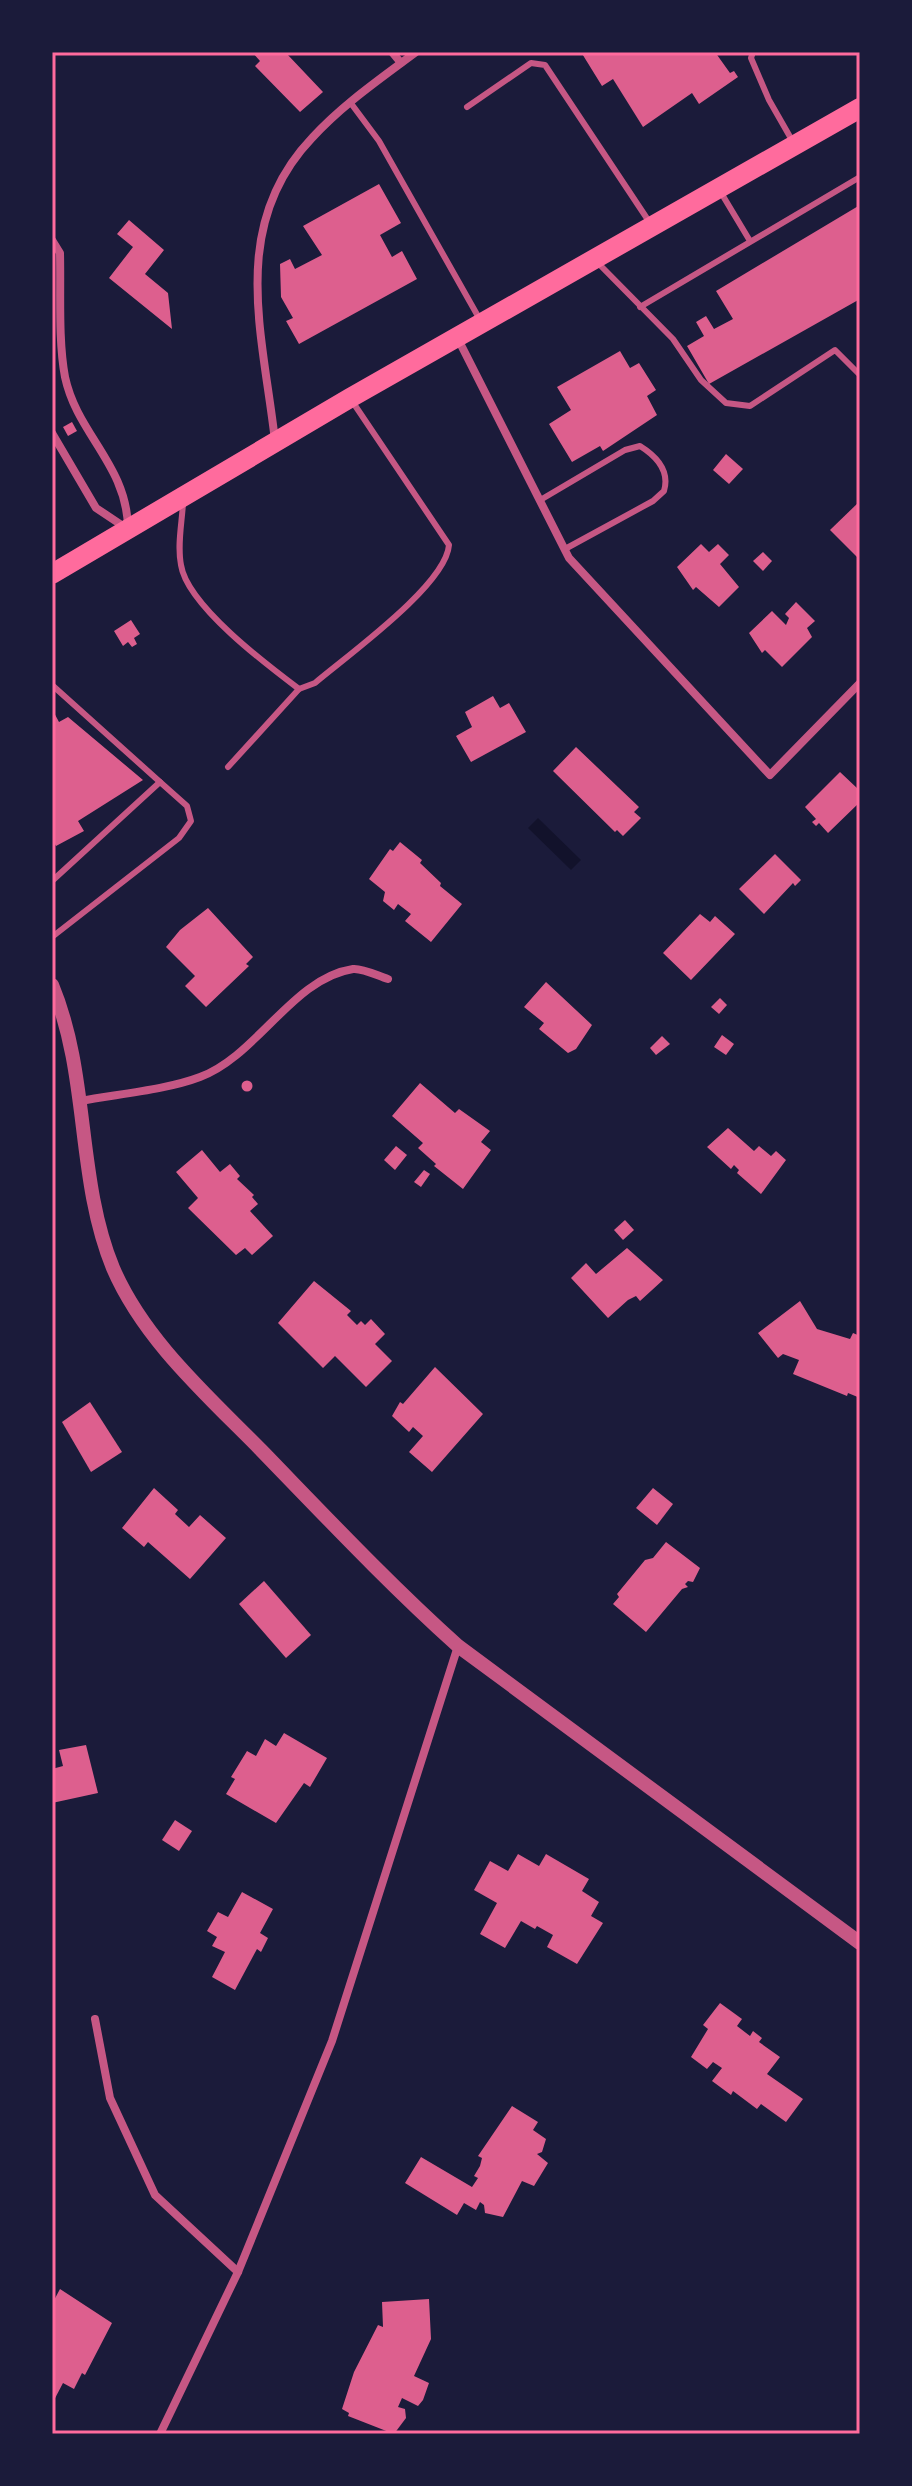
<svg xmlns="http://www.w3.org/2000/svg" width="912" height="2486" font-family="'DM Sans',sans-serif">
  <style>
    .water { fill: #12122b }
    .building { fill: #dd5f8e }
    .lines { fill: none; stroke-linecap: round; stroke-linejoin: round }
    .service { stroke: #c65784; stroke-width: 6 }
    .minor { stroke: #c65784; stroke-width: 8 }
    .tertiary { stroke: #c65784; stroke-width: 14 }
    .primary { stroke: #ff6b9d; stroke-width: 20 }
    .neatline { fill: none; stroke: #ff6b9d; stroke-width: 3 }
  </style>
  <rect width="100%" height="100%" fill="#1b1b3a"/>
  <path class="water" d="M538,818L581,860L571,870L528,828Z"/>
  <g class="building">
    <path d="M252,52H289L287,54L323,92L300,112L255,66L260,61Z"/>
    <path d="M581,52H715L730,73L734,71L738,77L699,104L692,93L643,127L613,79L602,86Z"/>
    <path d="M379,184L401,223L380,235L392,257L402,251L417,279L299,344L286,321L293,318L281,297L280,264L290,259L295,269L322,255L303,226Z"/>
    <path d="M860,205V299L709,384L687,346L704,336L696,322L706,316L714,329L733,319L716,291Z"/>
    <path d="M129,220L164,250L145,274L168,293L172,329L109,278L133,247L117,234Z"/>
    <path d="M620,351L630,368L639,363L656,390L647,396L657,415L603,451L600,446L572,462L549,424L571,410L557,387Z"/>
    <path d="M72,422L77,431L68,436L63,427Z"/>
    <path d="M726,454L743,469L729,484L713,470Z"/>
    <path d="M860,501V555L857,557L830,530Z"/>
    <path d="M701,544L709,552L718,544L729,555L720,564L739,587L719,607L696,587L693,590L677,567Z"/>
    <path d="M763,552L772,561L763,571L753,561Z"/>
    <path d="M796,602L815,621L807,628L812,637L782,667L765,650L762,653L749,633L772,611L786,625L789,618L785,614Z"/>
    <path d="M131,620L140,634L134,638L137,644L132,647L128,642L123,646L114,631Z"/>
    <path d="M493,696L500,708L509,703L526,732L471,762L456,736L472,727L465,712Z"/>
    <path d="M52,709L59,722L68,717L143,780L78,821L84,831L56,846L52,839Z"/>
    <path d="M576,747L639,807L634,812L641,818L623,836L617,830L615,832L553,771Z"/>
    <path d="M840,772L858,789L860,802L828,833L819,823L816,826L812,822L816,819L805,807Z"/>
    <path d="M400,842L422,860L420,863L441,883L440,886L462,904L431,942L405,921L411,914L398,904L394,910L383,901L385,892L369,879L390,849L393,851Z"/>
    <path d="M775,854L801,880L795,886L793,883L764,914L739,889Z"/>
    <path d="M208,908L253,957L246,964L249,966L206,1007L185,986L195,976L166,947L180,930Z"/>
    <path d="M700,914L710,922L715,916L735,934L691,980L663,953Z"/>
    <path d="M546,982L592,1025L576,1049L568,1053L539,1029L544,1023L524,1007Z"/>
    <path d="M720,998L727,1005L719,1014L711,1007Z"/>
    <path d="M722,1035L734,1044L726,1055L714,1047Z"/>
    <path d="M662,1036L670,1044L656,1055L650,1048Z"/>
    <circle cx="247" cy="1086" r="5.5"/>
    <path d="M420,1083L455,1113L459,1109L490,1131L481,1142L491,1150L463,1189L434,1166L436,1164L418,1148L423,1143L392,1116Z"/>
    <path d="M728,1128L754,1151L759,1146L771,1156L776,1151L786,1160L761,1194L737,1173L739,1170L734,1165L731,1169L707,1147Z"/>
    <path d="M396,1146L407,1155L395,1170L384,1160Z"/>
    <path d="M202,1150L220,1172L230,1164L240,1176L237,1179L254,1195L252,1197L258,1204L250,1211L273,1236L252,1255L245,1248L236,1255L188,1208L198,1198L176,1172Z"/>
    <path d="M424,1170L430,1174L421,1187L414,1182Z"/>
    <path d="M625,1220L634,1230L623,1240L614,1230Z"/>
    <path d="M627,1248L663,1280L640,1301L636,1296L628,1300L608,1318L571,1278L586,1263L596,1274Z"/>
    <path d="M314,1281L351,1311L347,1315L357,1325L361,1321L365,1325L371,1319L385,1334L375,1344L392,1361L366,1387L335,1356L323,1368L278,1323Z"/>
    <path d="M800,1301L817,1329L850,1339L853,1333L860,1336V1398L848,1393L847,1396L793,1374L799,1360L783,1354L778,1358L758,1333Z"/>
    <path d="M435,1367L483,1414L432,1472L409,1452L423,1436L413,1427L409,1432L392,1416L400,1402L403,1404Z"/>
    <path d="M90,1402L122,1452L91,1472L62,1422Z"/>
    <path d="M154,1488L178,1510L175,1514L189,1527L200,1515L226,1538L190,1579L148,1542L144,1547L122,1528Z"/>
    <path d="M653,1488L673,1504L657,1525L636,1508Z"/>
    <path d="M666,1542L700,1568L693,1582L688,1581L685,1584L688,1587L682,1589L646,1632L613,1604L619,1597L617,1594L645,1560L653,1558Z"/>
    <path d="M264,1581L311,1635L286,1658L239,1604Z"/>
    <path d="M284,1733L327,1758L310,1787L304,1783L276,1823L226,1794L235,1779L231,1777L247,1751L256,1756L265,1739L276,1746Z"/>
    <path d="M86,1745L98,1793L52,1803V1769L63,1766L59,1750Z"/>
    <path d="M175,1820L192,1831L179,1851L162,1840Z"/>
    <path d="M518,1854L539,1866L546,1854L589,1879L582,1891L599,1902L591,1916L603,1923L577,1964L547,1947L553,1935L537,1926L535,1929L521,1921L505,1948L480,1934L497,1903L474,1890L490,1861L508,1871Z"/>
    <path d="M242,1892L273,1909L260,1933L268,1938L261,1952L257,1949L235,1990L212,1977L225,1952L212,1946L217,1937L207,1931L218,1912L228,1917Z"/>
    <path d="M720,2003L742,2019L737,2026L750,2036L753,2031L762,2038L759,2042L780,2057L767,2074L803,2099L786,2122L761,2104L757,2109L733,2091L731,2095L712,2081L722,2068L713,2062L707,2069L691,2057L708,2029L703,2025Z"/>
    <path d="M512,2106L538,2122L533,2130L546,2139L542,2152L537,2154L548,2163L534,2186L522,2181L503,2217L485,2213L484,2205L480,2202L476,2210L464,2203L457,2215L405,2183L421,2157L472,2187L478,2178L474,2176L480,2166L482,2158L478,2156Z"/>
    <path d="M60,2289L112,2323L85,2375L82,2373L74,2389L63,2383L52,2404V2304Z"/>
    <path d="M429,2299L431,2339L414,2376L429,2383L423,2400L418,2406L402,2398L398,2407L405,2409L406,2418L394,2434L348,2416L349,2413L342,2409L354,2372L378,2325L383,2327L382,2302Z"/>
  </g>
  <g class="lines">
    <g class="service">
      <path d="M753,52L751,58L769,100L793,142"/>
      <path d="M350,102L379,141L479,318"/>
      <path d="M467,107L531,63L545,65L650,223"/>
      <path d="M720,191L750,241"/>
      <path d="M597,262L673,339L701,380L726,403L750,406L835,350L860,375"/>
      <path d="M640,307L860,177"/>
      <path d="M542,499L625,450L640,446C656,456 670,471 664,491L653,501L565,549"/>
      <path d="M183,503C182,523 177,545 181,565C187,605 267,665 299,689"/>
      <path d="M52,685L160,782"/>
      <path d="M228,767L299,689L315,683C348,655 446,585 449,545L352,401"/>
      <path d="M52,881L160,782L187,806L191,821L179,838L52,937"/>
    </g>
    <g class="minor">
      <path d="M392,52L401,63"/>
      <path d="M52,240L60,253C61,291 58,340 65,377C77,434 127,465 128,528"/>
      <path d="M458,339L569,558L770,775L860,683"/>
      <path d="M52,433L96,508L126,528"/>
      <path d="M275,441C263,334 228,226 312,138C342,105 380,79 416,52"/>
      <path d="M80,1101C117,1094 166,1090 200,1077C257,1056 293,978 353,969C363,968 378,976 388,979"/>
      <path d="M95,2019L110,2098L155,2195L238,2272"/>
      <path d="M160,2434L238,2272L332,2041L458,1646"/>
    </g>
    <path class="tertiary" d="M52,985C90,1076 76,1178 113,1268C144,1340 207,1395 261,1450C326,1517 389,1584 458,1646L860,1943"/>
    <path class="primary" d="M52,574L350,398L860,108"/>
  </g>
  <rect width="912" height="2486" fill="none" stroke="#1b1b3a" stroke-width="108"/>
  <rect x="54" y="54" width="804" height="2378" class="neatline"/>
</svg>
